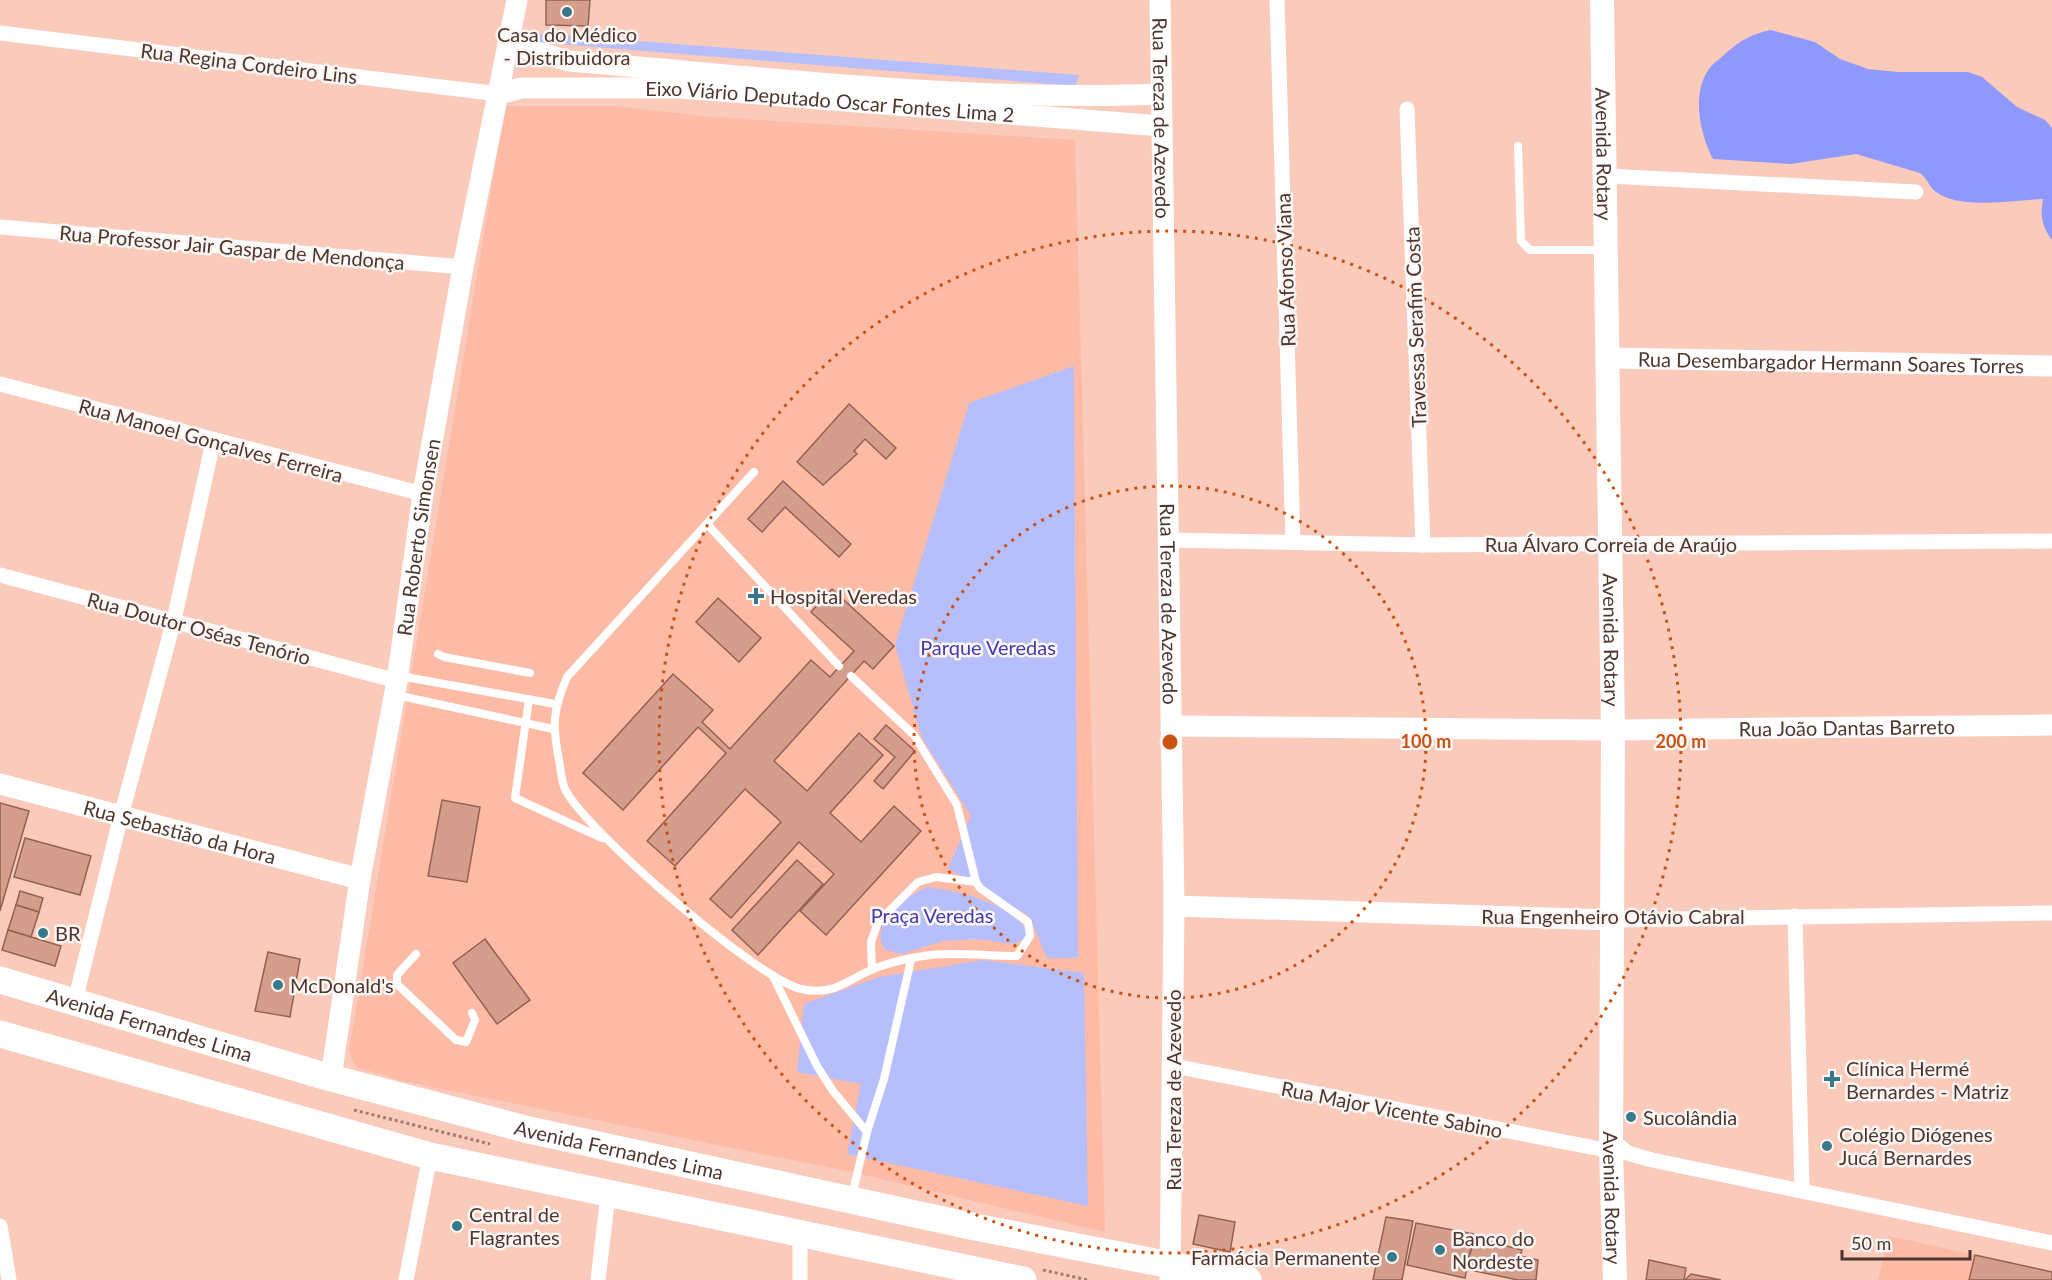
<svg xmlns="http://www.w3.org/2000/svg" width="2052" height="1280" font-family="Lato,sans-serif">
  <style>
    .built { fill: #fdbba6 }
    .green { fill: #b6bffb }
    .forest { fill: #8e98fd }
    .building { fill: #d59d8b; stroke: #956151; stroke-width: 1.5 }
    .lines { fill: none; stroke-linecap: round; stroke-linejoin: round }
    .path { stroke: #a07d72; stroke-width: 3; stroke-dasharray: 3 3; stroke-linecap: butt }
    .lane { stroke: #fff; stroke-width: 8 }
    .street { stroke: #fff; stroke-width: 15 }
    .secondary { stroke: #fff; stroke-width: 21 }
    .primary { stroke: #fff; stroke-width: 24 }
    .highway { stroke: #fff; stroke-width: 27 }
    .ring { fill: none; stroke: #c95213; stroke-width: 3; stroke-dasharray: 3 6 }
    .poi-dot { fill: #37798a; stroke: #fcf6f4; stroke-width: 2 }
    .labels { text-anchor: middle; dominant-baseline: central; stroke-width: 5; stroke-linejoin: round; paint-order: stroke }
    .poi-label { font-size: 20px; fill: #4e362f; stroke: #fcf6f4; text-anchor: start }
    .street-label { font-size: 20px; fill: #4e362f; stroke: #fcf6f4 }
    .park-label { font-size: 20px; fill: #403caf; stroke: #fcf6f4 }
    .centre { fill: #c95213; stroke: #fcf6f4; stroke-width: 3 }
    .ring-label { font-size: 18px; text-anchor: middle; font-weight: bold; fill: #c95213; stroke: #fcf6f4; stroke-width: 5; stroke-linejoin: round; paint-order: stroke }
  </style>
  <rect width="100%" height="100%" fill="#facabb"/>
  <g class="built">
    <path d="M505,106H614L712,117L1075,140L1105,1232L856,1173L403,1081L356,1067L349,1052Z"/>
    <path d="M1889,1236L2052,1272V1280H1878Z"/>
  </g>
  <g class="green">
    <path d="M534,33L1079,75L1075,86L535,42Z"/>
    <path d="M1074,366L1078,958H1047L1029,916L948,868L971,816L922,738L895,645L969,403Z"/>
    <path d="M927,887C955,890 1020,904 1028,936L1022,941L1012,944L977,939L943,941L902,954L885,950C868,922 905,897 927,887Z"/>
    <path d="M983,960L1084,973L1088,1206L847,1154L861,1084L797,1072L804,1004L879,977Z"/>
  </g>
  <path class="forest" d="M1771,30L1815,42L1840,59L1868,69L1898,72H1968L1982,77L2017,107L2045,120L2052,128V240C2042,226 2040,217 2043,199C2014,200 1951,212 1931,187C1927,181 1926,178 1920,173L1856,154L1791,164L1713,159C1700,134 1691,94 1709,69C1713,63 1721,58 1726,53C1741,40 1752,34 1771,30Z"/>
  <g class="building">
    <path d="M546,0H590L588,26L546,25Z"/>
    <path d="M849,404L896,448L886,459L865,439L854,451L857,454L823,485L797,462Z"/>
    <path d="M783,481L851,544L839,557L785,507L762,532L748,519Z"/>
    <path d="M832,589L894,646L873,669L864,661L774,761L807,791L859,733L883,755L830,813L861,842L894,806L921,831L826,935L800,911L834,874L799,842L731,918L710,899L781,822L745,789L675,866L647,841L726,753L698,727L623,810L583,773L673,674L713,710L702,722L730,749L811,660L830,677L854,651L811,612Z"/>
    <path d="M718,598L761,638L739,662L696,622Z"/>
    <path d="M886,725L915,751L883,789L874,781L895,757L874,739Z"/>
    <path d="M442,800L480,807L467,882L428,876Z"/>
    <path d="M0,803L29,811L0,911Z"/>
    <path d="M25,838L91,856L80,895L14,877Z"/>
    <path d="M797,860L823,884L758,955L732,930Z"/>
    <path d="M20,891L43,898L39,912L16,905Z"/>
    <path d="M16,905L39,912L31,937L8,930Z"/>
    <path d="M8,930L61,946L55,966L2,950Z"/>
    <path d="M485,939L530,1000L497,1024L453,963Z"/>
    <path d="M268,952L300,959L290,1017L255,1011Z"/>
    <path d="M1199,1215L1235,1222L1230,1252L1193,1244Z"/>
    <path d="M1386,1217L1413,1221L1402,1280H1373Z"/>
    <path d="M1416,1223L1474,1234L1465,1278L1407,1265Z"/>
    <path d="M1475,1238L1522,1250L1520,1256L1538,1260L1536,1280H1518L1465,1269Z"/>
    <path d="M1975,1255L2052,1272V1280H1969Z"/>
    <path d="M1649,1260L1686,1268L1684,1280H1646Z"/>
    <path d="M1691,1274L1721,1280H1685Z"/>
  </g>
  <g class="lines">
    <g class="path">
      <path d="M354,1110L490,1144"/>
      <path d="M1043,1270L1088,1280"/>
    </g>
    <g class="lane">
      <path d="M1518,146L1521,241L1530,250H1603"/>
      <path d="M754,472L567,677C553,710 552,725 559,760C561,770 561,782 566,791C588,832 757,979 801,989C838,997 850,976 881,966C896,961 915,957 930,955C959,952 988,956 1017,956L1030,936L1028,922L980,888L976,882L957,805L914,735L851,676"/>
      <path d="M707,524L839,666"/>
      <path d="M438,654L444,657L530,673"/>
      <path d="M400,676L555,704"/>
      <path d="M396,695L553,729"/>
      <path d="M529,699L515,798L602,838"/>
      <path d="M416,954L397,975V984L456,1040L466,1042L475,1020L472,1013"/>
      <path d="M872,970L871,942L878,922L918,882L936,877L976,882"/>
      <path d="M774,978L817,1066L833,1091L867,1132"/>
      <path d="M852,1196L867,1132L884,1079L911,960"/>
    </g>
    <g class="street">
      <path d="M1277,0L1293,541"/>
      <path d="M0,33L499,94"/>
      <path d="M1407,109L1423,545"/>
      <path d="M1607,176L1916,192"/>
      <path d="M0,227L463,267"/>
      <path d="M0,384L423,494"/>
      <path d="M1169,540L1423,545L2052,541"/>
      <path d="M0,575L397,681"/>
      <path d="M1795,916L1802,1189"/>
      <path d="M1613,920L2052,913"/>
      <path d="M75,1001L121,816L174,620L213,442"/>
      <path d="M1174,1066L1611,1151"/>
      <path d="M1611,1138L1627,1153L1652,1160L2052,1243"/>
      <path d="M0,1226L9,1280"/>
      <path d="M406,1280L430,1156"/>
      <path d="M598,1280L608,1195"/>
      <path d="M800,1280V1234"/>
    </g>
    <g class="secondary">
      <path id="s1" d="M1160,0L1174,906L1170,1280"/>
      <path d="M510,39L527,49L569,61C766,77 963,102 1160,94"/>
      <path id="s2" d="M499,94L521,88H681L1161,126"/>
      <path id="s3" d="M1609,358L2052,366"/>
      <path id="s4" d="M1173,726L1613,730L2052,725"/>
      <path id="s5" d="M0,784L360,879"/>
      <path d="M1174,906L1613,920"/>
      <path id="s6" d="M331,1078L360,879L397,681L423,494L463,267L517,0"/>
    </g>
    <path class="primary" id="s7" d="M1602,0L1613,730L1611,1151L1615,1280"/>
    <g class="highway">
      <path id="s8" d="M0,980L331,1078L529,1130L975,1227L1248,1280"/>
      <path d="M0,1034L430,1156L1023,1280"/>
    </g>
  </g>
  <g class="ring">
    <circle cx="1170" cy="742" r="256"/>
    <circle cx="1170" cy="742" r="511"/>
  </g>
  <g class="poi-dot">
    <circle cx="567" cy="12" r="6"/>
    <path d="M753 587h6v6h6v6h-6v6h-6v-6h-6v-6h6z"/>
    <circle cx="43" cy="933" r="6"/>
    <circle cx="278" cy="985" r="6"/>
    <path d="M1829 1070h6v6h6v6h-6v6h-6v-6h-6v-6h6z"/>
    <circle cx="1631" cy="1117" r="6"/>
    <circle cx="1827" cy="1146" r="6"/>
    <circle cx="457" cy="1226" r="6"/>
    <circle cx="1440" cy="1250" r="6"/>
    <circle cx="1392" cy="1257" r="6"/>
  </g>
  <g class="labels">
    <g class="poi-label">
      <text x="567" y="34" text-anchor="middle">Casa do Médico<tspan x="567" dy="23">- Distribuidora</tspan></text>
      <text x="770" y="596">Hospital Veredas</text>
      <text x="55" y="933">BR</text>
      <text x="290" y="985">McDonald's</text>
      <text x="1846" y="1068">Clínica Hermé<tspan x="1846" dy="23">Bernardes - Matriz</tspan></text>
      <text x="1643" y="1117">Sucolândia</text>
      <text x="1839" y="1134">Colégio Diógenes<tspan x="1839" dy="23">Jucá Bernardes</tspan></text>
      <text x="469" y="1214">Central de<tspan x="469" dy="23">Flagrantes</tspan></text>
      <text x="1452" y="1238">Banco do<tspan x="1452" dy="23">Nordeste</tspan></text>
      <text x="1380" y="1257" text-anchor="end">Farmácia Permanente</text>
    </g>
    <g class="street-label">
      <text transform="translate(249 63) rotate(7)">Rua Regina Cordeiro Lins</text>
      <text stroke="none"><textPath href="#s2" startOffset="332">Eixo Viário Deputado Oscar Fontes Lima 2</textPath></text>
      <text stroke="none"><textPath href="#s1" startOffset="118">Rua Tereza de Azevedo</textPath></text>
      <text stroke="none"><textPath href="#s7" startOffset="154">Avenida Rotary</textPath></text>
      <text transform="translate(232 247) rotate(5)">Rua Professor Jair Gaspar de Mendonça</text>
      <text transform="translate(1285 270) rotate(-92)">Rua Afonso Viana</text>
      <text transform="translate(1415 327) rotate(-92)">Travessa Serafim Costa</text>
      <text stroke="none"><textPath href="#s3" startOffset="222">Rua Desembargador Hermann Soares Torres</textPath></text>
      <text transform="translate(211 440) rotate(15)">Rua Manoel Gonçalves Ferreira</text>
      <text stroke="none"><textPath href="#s6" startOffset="548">Rua Roberto Simonsen</textPath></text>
      <text x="1611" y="544">Rua Álvaro Correia de Araújo</text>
      <text stroke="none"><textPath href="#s1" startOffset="604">Rua Tereza de Azevedo</textPath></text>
      <text transform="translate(199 628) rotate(15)">Rua Doutor Oséas Tenório</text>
      <text stroke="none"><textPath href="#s7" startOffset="640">Avenida Rotary</textPath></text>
      <text stroke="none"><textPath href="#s4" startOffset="674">Rua João Dantas Barreto</textPath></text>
      <text stroke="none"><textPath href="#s5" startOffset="186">Rua Sebastião da Hora</textPath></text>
      <text x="1613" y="916">Rua Engenheiro Otávio Cabral</text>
      <text stroke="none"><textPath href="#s8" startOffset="156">Avenida Fernandes Lima</textPath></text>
      <text transform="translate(1173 1090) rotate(-90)">Rua Tereza de Azevedo</text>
      <text transform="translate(1392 1109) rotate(11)">Rua Major Vicente Sabino</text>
      <text stroke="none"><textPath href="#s8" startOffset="642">Avenida Fernandes Lima</textPath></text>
      <text stroke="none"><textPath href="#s7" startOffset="1198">Avenida Rotary</textPath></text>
    </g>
    <g class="park-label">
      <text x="988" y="647">Parque Veredas</text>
      <text x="932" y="915">Praça Veredas</text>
    </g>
  </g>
  <circle cx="1170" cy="742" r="9" class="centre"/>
  <g class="ring-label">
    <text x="1426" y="748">100 m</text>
    <text x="1681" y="748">200 m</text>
  </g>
  <path d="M1842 1250v9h128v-9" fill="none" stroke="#4e362f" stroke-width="3"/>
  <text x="1851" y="1250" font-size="18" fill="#4e362f" stroke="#fcf6f4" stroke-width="4.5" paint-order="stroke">50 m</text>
</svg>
